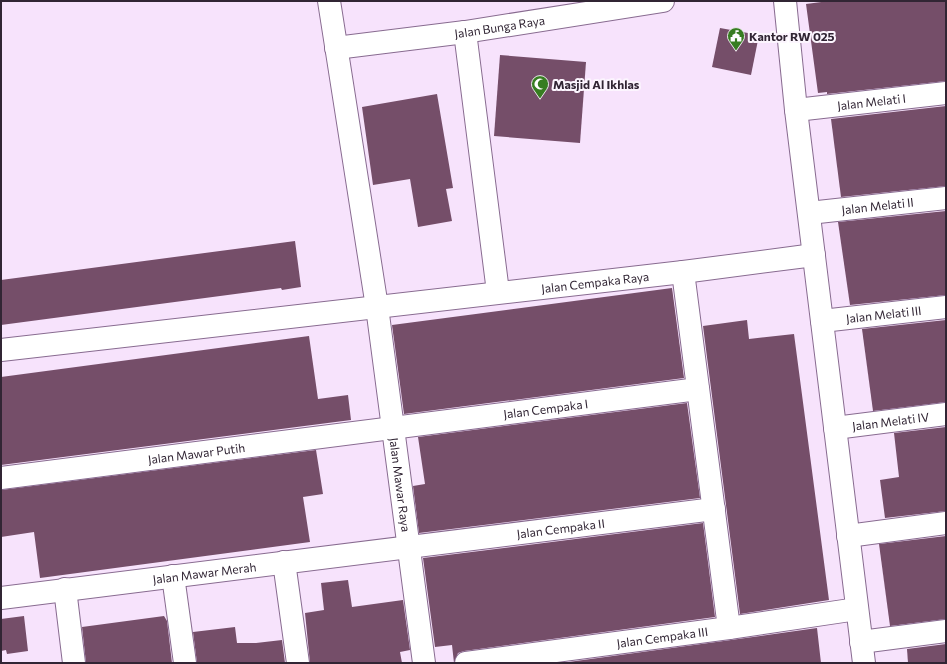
<svg xmlns="http://www.w3.org/2000/svg" width="947" height="664" font-family="Commissioner,sans-serif">
  <style>
    .building { fill: #754e69 }
    .lines { fill: none; stroke-linecap: round; stroke-linejoin: round }
    .street-casing { stroke: #886b90; stroke-width: 24 }
    .street { stroke: #fff; stroke-width: 22 }
    .labels { text-anchor: middle; dominant-baseline: central; stroke-width: 4; stroke-linejoin: round; paint-order: stroke }
    .street-label { font-size: 12px; fill: #312534; stroke: #fcf5fe }
    .poi-label { font-size: 12px; font-weight: bold; fill: #312534; stroke: #fcf5fe; text-anchor: start }
  </style>
  <rect width="100%" height="100%" fill="#f7e3fc"/>
  <g class="building">
    <path d="M829,1H946V81L827,94V92L818,93L806,4Z"/>
    <path d="M720,28L759,35L751,75L712,67Z"/>
    <path d="M500,55L586,62L580,143L494,136Z"/>
    <path d="M437,94L453,188L446,189L452,221L418,227L410,179L373,185L362,107Z"/>
    <path d="M946,106V186L841,197L831,119Z"/>
    <path d="M946,211V295L850,305L838,222Z"/>
    <path d="M295,241L301,287L282,290L281,288L1,325V280Z"/>
    <path d="M672,288L684,378L404,414L392,325Z"/>
    <path d="M747,320L749,339L794,334L829,600L740,614L703,326Z"/>
    <path d="M946,320V402L873,411L862,329Z"/>
    <path d="M309,336L318,399L348,395L351,420L1,465V377Z"/>
    <path d="M687,403L700,498L419,533L413,486L425,484L418,437Z"/>
    <path d="M946,427V511L885,518L880,480L899,477L894,433Z"/>
    <path d="M316,450L323,494L303,497L310,542L40,578L34,532L1,537V490Z"/>
    <path d="M703,523L715,617L464,651L458,653L454,663L452,645L435,647L423,558Z"/>
    <path d="M946,536V619L890,626L879,544Z"/>
    <path d="M348,580L352,607L403,600L410,650L400,652L402,663H310L305,613L324,610L321,583Z"/>
    <path d="M24,616L28,651L7,654L6,650L1,651V619Z"/>
    <path d="M164,616L167,621L172,663H86L82,627Z"/>
    <path d="M235,627L237,643H256L282,640L285,663H197L193,632Z"/>
    <path d="M817,628L821,663H561L731,640Z"/>
    <path d="M946,644V663H908L907,649Z"/>
  </g>
  <g class="lines">
    <g class="street-casing">
      <g id="street">
        <path id="s1" d="M329,1L377,307L424,663"/>
        <path d="M785,1L796,110L864,663"/>
        <path d="M465,32L498,292"/>
        <path id="s2" d="M336,48L465,32L663,1"/>
        <path id="s3" d="M796,110L946,93"/>
        <path id="s4" d="M809,213L946,198"/>
        <path d="M683,272L729,628"/>
        <path id="s5" d="M822,321L946,307"/>
        <path id="s6" d="M1,350L683,272L814,255"/>
        <path id="s7" d="M835,428L946,414"/>
        <path id="s8" d="M1,478L698,389"/>
        <path d="M848,536L946,523"/>
        <path d="M284,562L298,663"/>
        <path d="M173,576L185,663"/>
        <path d="M65,589L74,663"/>
        <path id="s9" d="M1,598L714,509"/>
        <path d="M861,642L946,631"/>
        <path id="s10" d="M466,663L729,628L857,609"/>
      </g>
    </g>
    <use href="#street" class="street"/>
  </g>
  <defs>
    <g id="civic-pin" transform="scale(0.9)"><path d="M0 17L-7.5 6A9.5 9.5 0 1 1 7.5 6Z" fill="#377d21" stroke="#fcf5fe"/><path d="M-.6-6.5H3V-4.5H.6V-3L4-1V1h2V6H-6V1h2V-1L-.6-3ZM-1.2 2.5V6h2.4V2.5Z" fill="#fff"/></g>
    <g id="mosque-pin" transform="scale(0.9)"><path d="M0 17L-7.5 6A9.5 9.5 0 1 1 7.5 6Z" fill="#377d21" stroke="#fcf5fe"/><path d="M3.5-4.9A6 6 0 1 0 3.5 4.9A5 5 0 1 1 3.5-4.9Z" fill="#fff"/></g>
  </defs>
  <g fill-rule="evenodd">
    <use href="#civic-pin" x="736" y="36"/>
    <use href="#mosque-pin" x="540" y="84"/>
  </g>
  <g class="labels">
    <g class="street-label">
      <text stroke="none"><textPath href="#s2" startOffset="165">Jalan Bunga Raya</textPath></text>
      <text stroke="none"><textPath href="#s3" startOffset="76">Jalan Melati I</textPath></text>
      <text stroke="none"><textPath href="#s4" startOffset="69">Jalan Melati II</textPath></text>
      <text stroke="none"><textPath href="#s6" startOffset="598">Jalan Cempaka Raya</textPath></text>
      <text stroke="none"><textPath href="#s5" startOffset="62">Jalan Melati III</textPath></text>
      <text stroke="none"><textPath href="#s8" startOffset="549">Jalan Cempaka I</textPath></text>
      <text stroke="none"><textPath href="#s7" startOffset="56">Jalan Melati IV</textPath></text>
      <text stroke="none"><textPath href="#s8" startOffset="197">Jalan Mawar Putih</textPath></text>
      <text stroke="none"><textPath href="#s1" startOffset="489">Jalan Mawar Raya</textPath></text>
      <text stroke="none"><textPath href="#s9" startOffset="564">Jalan Cempaka II</textPath></text>
      <text stroke="none"><textPath href="#s9" startOffset="205">Jalan Mawar Merah</textPath></text>
      <text stroke="none"><textPath href="#s10" startOffset="198">Jalan Cempaka III</textPath></text>
    </g>
    <g class="poi-label">
      <text x="749" y="36">Kantor RW 025</text>
      <text x="553" y="84">Masjid Al Ikhlas</text>
    </g>
  </g>
  <rect width="947" height="664" fill="none" stroke="#312534" stroke-width="4"/>
</svg>
